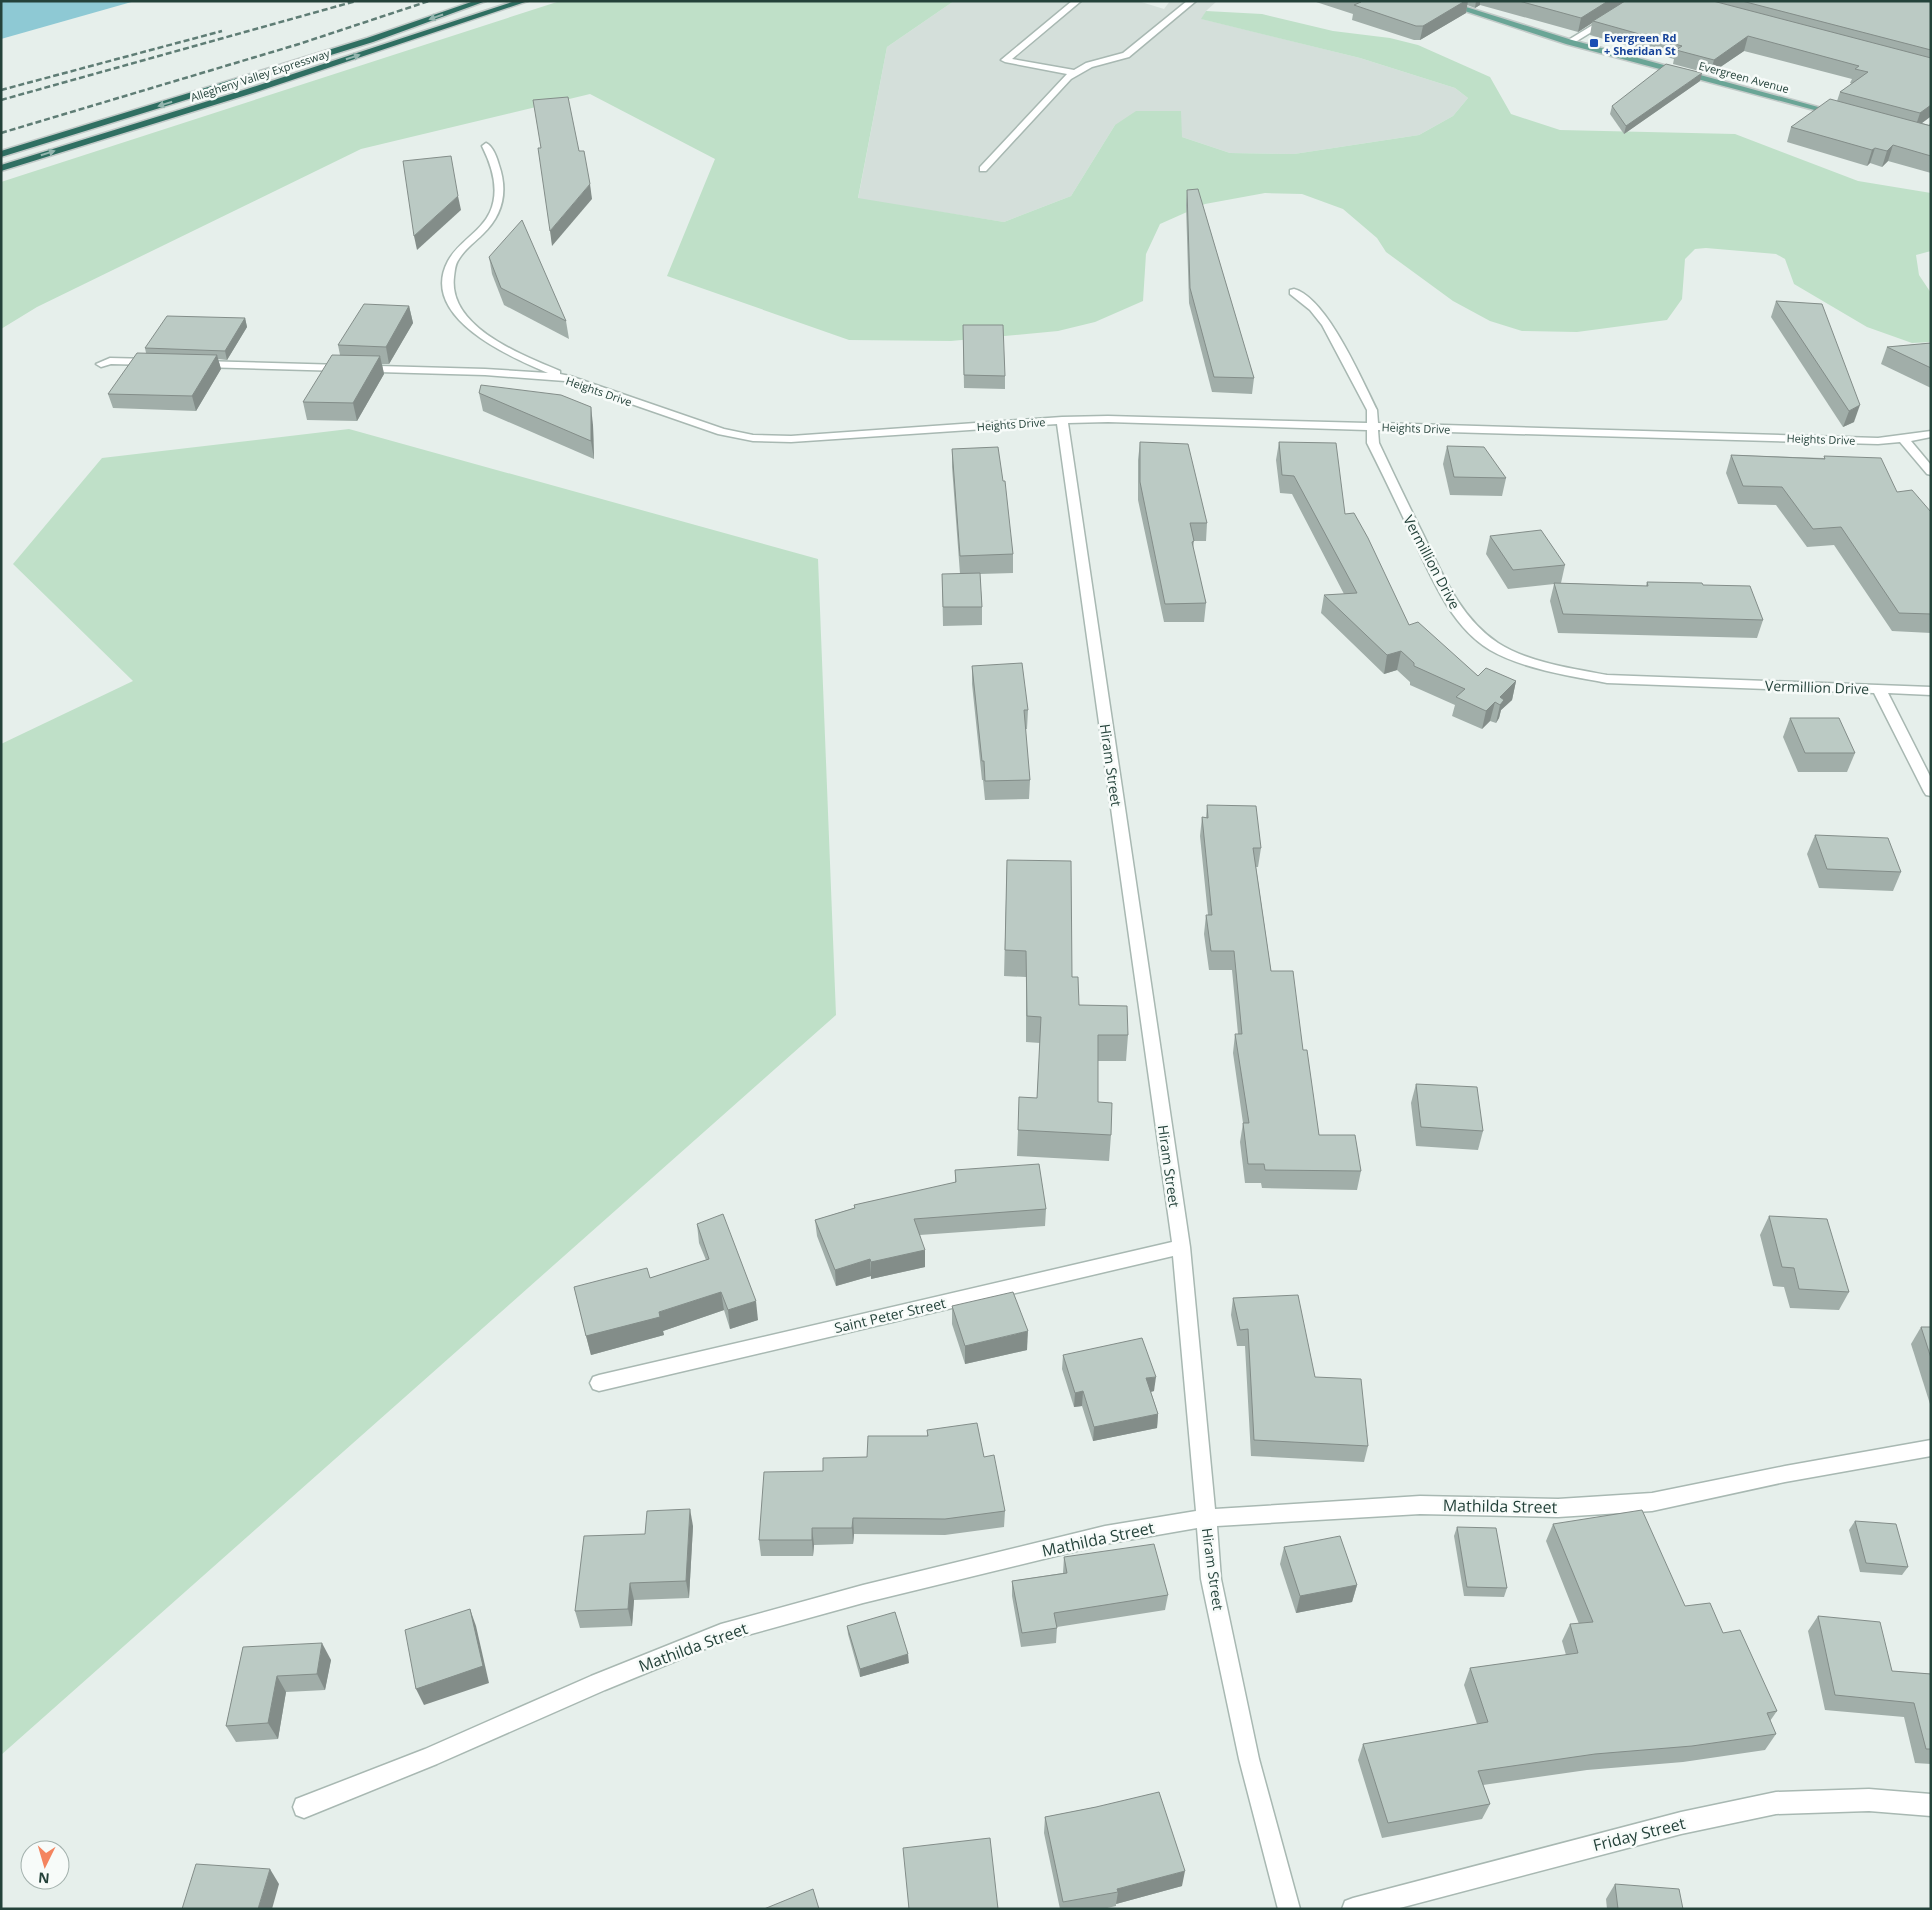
<svg xmlns="http://www.w3.org/2000/svg" width="1932" height="1910" font-family="'Open Sans',sans-serif">
  <style>
    .built { fill: #d4dfda }
    .green { fill: #bfe0c8 }
    .water { fill: #8ec9d4 }
    .lines { fill: none; stroke-linecap: round; stroke-linejoin: round }
    .lane-casing { stroke: #a8b8b2; stroke-width: 3 }
    .street-casing { stroke: #a8b8b2; stroke-width: 3 }
    .primary-casing { stroke: #c2cac8; stroke-width: 3 }
    .highway-casing { stroke: #c2cac8; stroke-width: 3 }
    .lane { fill: #fff; fill-rule: evenodd }
    .street { fill: #fff; fill-rule: evenodd }
    .primary { fill: #6aa596; fill-rule: evenodd }
    .highway { fill: #2f6f62; fill-rule: evenodd }
    .rail { stroke: #5f7d75; stroke-width: 2.5; stroke-dasharray: 6 3; stroke-linecap: butt }
    .wall { fill: #a1aea9 }
    .shaded-wall { fill: #838d89 }
    .building { fill: #bbcac4; stroke: #838d89 }
    .oneway { fill: #93b5ae }
    .transit-dot { fill: #1a4fb4; stroke: #f7fbf9; stroke-width: 2 }
    .labels { text-anchor: middle; dominant-baseline: central; stroke-width: 5; stroke-linejoin: round; paint-order: stroke }
    .far-transit-label { font-size: 11px; font-weight: bold; fill: #164399; stroke: #f7fbf9; text-anchor: start }
    .far-street-label { font-size: 11px; fill: #24423a; stroke: #f7fbf9 }
    .street-label { font-size: 14px; fill: #24423a; stroke: #f7fbf9 }
    .near-street-label { font-size: 16px; fill: #24423a; stroke: #f7fbf9 }
  </style>
  <rect width="100%" height="100%" fill="#e6efeb"/>
  <path class="built" d="M954,1H1138L1164,9L1170,1H1217L1206,11L1202,19L1360,58L1455,88L1468,98L1453,116L1419,135L1294,154L1230,153L1182,137L1115,125L1071,196L1004,222L858,199L887,47Z"/>
  <g class="green">
    <path d="M560,1H954L887,47L858,198L1004,222L1071,196L1115,125L1136,111H1181L1182,137L1230,153L1294,154L1419,135L1453,116L1468,98L1455,88L1360,58L1201,19L1206,11L1262,14L1333,31L1390,38L1418,45L1490,77L1511,114L1560,130L1735,134L1858,181L1931,193V251L1916,255L1919,275L1931,293V342L1912,343L1867,327L1794,284L1785,259L1776,254L1706,248L1695,249L1685,259L1682,299L1667,320L1577,332L1522,331L1490,321L1453,301L1386,252L1377,238L1343,209L1302,194L1265,193L1205,204L1160,224L1146,254L1143,301L1095,322L1058,331L951,341L849,340L667,276L715,159L590,94L361,149L37,307L1,329V182Z"/>
    <path d="M349,429L818,559L836,1015L1,1755V744L133,681L13,564L102,458Z"/>
  </g>
  <path class="water" d="M1,1H135L1,39Z"/>
  <g class="lines">
    <g class="lane-casing">
      <path id="lane" d="M1072,1H1081L1012,59L1074,70L1086,63L1123,53L1187,1H1196L1129,57L1092,67L1071,79L986,171H980V167L1067,74L1005,62L1001,60Z"/>
    </g>
    <g class="street-casing">
      <g id="street">
        <path d="M1632,1H1642L1572,44L1565,42Z"/>
        <path d="M486,143C493,146 497,158 499,165C508,191 503,215 483,234C475,242 465,249 459,259C455,264 455,270 454,277C448,327 522,355 560,371V374L570,376L724,429L753,435L791,436L1062,417L1108,416L1367,423V410L1322,325L1310,310L1290,294V290L1294,289C1327,298 1362,380 1377,410L1378,423L1878,438L1931,431V437L1911,441L1931,465V475L1927,474L1900,442L1878,444L1378,430L1379,443C1393,473 1407,502 1422,532C1442,573 1459,617 1498,643C1527,662 1574,669 1607,675L1931,687V695L1888,693L1931,778V796L1926,795L1924,792L1874,693L1607,683C1570,676 1523,669 1490,650C1449,625 1430,574 1410,532C1396,502 1382,473 1367,443V430L1108,422L1068,423L1190,1247L1215,1509L1420,1496L1558,1499L1652,1493L1785,1466L1931,1440V1456L1785,1482L1652,1511L1558,1517L1420,1514L1217,1526L1221,1579L1259,1759L1300,1909H1278L1239,1759L1201,1579L1197,1528L1105,1544L863,1603L722,1642L605,1690L437,1764L304,1818L296,1815L293,1807L296,1799L425,1749L591,1676L721,1624L863,1585L1105,1526L1196,1511L1173,1256L599,1391L593,1389L590,1383L593,1377L599,1375L1172,1242L1057,424L791,442L753,441L718,434L565,381L485,375L200,367L195,364L200,361L485,369L548,373C510,357 418,317 448,261C458,242 481,232 490,212C500,190 492,166 482,146Z"/>
        <path d="M110,358L150,359L155,362L150,365L111,364L101,367L96,364Z"/>
        <path d="M1869,1789L1931,1794V1816L1869,1811L1776,1814L1681,1834L1396,1909H1342L1345,1901L1353,1898L1681,1812L1776,1792Z"/>
      </g>
    </g>
    <g class="primary-casing">
      <path id="primary" d="M1434,1H1447L1572,40L1840,113L1833,115L1566,44Z"/>
    </g>
    <g class="highway-casing">
      <g id="highway">
        <path d="M474,1H486L373,42L1,157V151L367,38Z"/>
        <path d="M515,1H528L253,93L1,171V165L247,89Z"/>
      </g>
    </g>
    <use href="#lane" class="lane"/>
    <use href="#street" class="street"/>
    <use href="#primary" class="primary"/>
    <use href="#highway" class="highway"/>
    <g class="rail">
      <path d="M1,90L222,31"/>
      <path d="M1,100L356,1"/>
      <path d="M1,133L299,44L429,1"/>
    </g>
  </g>
  <g class="wall">
    <path d="M1313,1H1931V118L1930,117L1922,123L1929,125L1931,121V173L1888,161L1882,167L1870,163L1867,166L1787,142L1791,127L1837,101L1840,92L1852,84L1850,83L1852,79L1744,51L1710,74L1673,64L1674,59L1590,35L1592,23L1578,32L1480,5L1475,8L1467,5L1466,13L1420,40H1414L1352,20L1353,14Z"/>
    <path d="M1700,81L1624,134L1610,114L1612,106Z"/>
    <path d="M1187,190L1254,378L1252,394L1212,392L1189,303L1186,205Z"/>
    <path d="M489,257L566,321L569,339L504,305L492,274Z"/>
    <path d="M1776,301L1822,304L1854,422L1843,427L1771,317Z"/>
    <path d="M409,306L413,323L389,364H382L384,374L357,421L307,420L303,402L340,355L338,345Z"/>
    <path d="M245,318L247,327L227,360L218,359L221,369L196,411L113,408L108,394L146,353L145,348Z"/>
    <path d="M963,325L1005,376V389L964,388Z"/>
    <path d="M1931,343V388L1881,364L1887,347Z"/>
    <path d="M479,393L593,425L594,459L483,411Z"/>
    <path d="M1140,442L1207,523L1206,541H1194L1193,549L1206,603L1204,622H1164L1138,500V460Z"/>
    <path d="M1279,442L1345,514L1409,625L1478,676L1516,681L1512,700L1501,710L1499,718L1496,723L1490,721L1482,729L1452,716L1455,705L1410,685V682L1397,670L1384,674L1321,613L1324,595L1344,594L1292,494L1280,493L1276,460Z"/>
    <path d="M1447,446L1506,478L1502,496L1450,495L1443,464Z"/>
    <path d="M952,449L1013,554V573L980,574L982,607V625L943,626L942,574H960L952,467Z"/>
    <path d="M1731,455L1824,458V456L1897,492L1931,512V633L1892,631L1834,545L1807,547L1776,505L1738,504L1726,473Z"/>
    <path d="M1490,536L1565,565L1561,583L1646,586L1647,582L1703,585L1763,620L1757,638L1558,633L1550,601L1554,584L1508,589L1486,554Z"/>
    <path d="M972,666L1028,710L1027,729H1025L1030,780L1029,799L985,800L983,780H982L972,684Z"/>
    <path d="M1790,718L1855,753L1847,772H1798L1783,737Z"/>
    <path d="M1207,805L1261,848L1258,867H1256L1271,971L1303,1050L1319,1135L1361,1171L1357,1190L1262,1188L1261,1183H1245L1240,1142L1243,1123L1233,1053L1235,1034H1238L1232,970H1209L1204,934L1206,915H1208L1200,836L1202,817L1206,818Z"/>
    <path d="M1815,835L1901,872L1893,891L1819,888L1807,854Z"/>
    <path d="M1007,860L1072,977L1079,1005L1128,1035L1126,1061H1098V1102L1111,1135L1109,1161L1017,1156L1018,1130L1037,1098L1040,1043L1026,1042V977L1004,976Z"/>
    <path d="M1416,1084L1483,1131L1478,1150L1416,1146L1411,1103Z"/>
    <path d="M955,1170L1046,1209L1045,1226L920,1235L925,1267L871,1279V1276L836,1286L817,1236L815,1220L854,1208V1205L955,1183Z"/>
    <path d="M1769,1216L1849,1292L1839,1310L1790,1308L1784,1287L1773,1286L1760,1235Z"/>
    <path d="M697,1224L758,1320L730,1329L724,1310L663,1331L664,1335L591,1355L574,1287L650,1278L706,1260L699,1243Z"/>
    <path d="M1233,1298L1315,1377L1368,1446L1364,1462L1251,1456L1245,1346H1237L1231,1315Z"/>
    <path d="M952,1306L1027,1350L965,1364L952,1324Z"/>
    <path d="M1921,1327H1931V1405L1930,1404L1911,1344Z"/>
    <path d="M1063,1355L1154,1391L1151,1392L1158,1414L1157,1428L1093,1441L1082,1406L1074,1407L1062,1369Z"/>
    <path d="M927,1430L984,1457L1005,1511L1004,1527L945,1535L854,1534L853,1544L814,1545L813,1556H761L759,1540L823,1471L867,1457L927,1436Z"/>
    <path d="M1855,1521L1908,1567L1902,1575L1860,1572L1849,1530Z"/>
    <path d="M1553,1524L1685,1606L1723,1633L1777,1711L1770,1721L1776,1734L1765,1750L1683,1762L1587,1770L1483,1785L1490,1804L1482,1819L1382,1838L1358,1760L1363,1744L1477,1724L1464,1685L1470,1668L1566,1655L1562,1641L1570,1624H1579L1546,1541Z"/>
    <path d="M693,1526L689,1598L634,1600L632,1626L580,1628L575,1611L645,1534Z"/>
    <path d="M1457,1527L1507,1588L1504,1597L1464,1596L1454,1536Z"/>
    <path d="M1284,1547L1357,1585L1352,1602L1296,1613L1280,1564Z"/>
    <path d="M1064,1557L1168,1595L1165,1610L1057,1627L1056,1643L1021,1647L1012,1596V1581L1063,1573Z"/>
    <path d="M1818,1616L1892,1671L1931,1674V1764L1915,1763L1904,1717L1825,1710L1808,1631Z"/>
    <path d="M847,1626L909,1663L860,1677L848,1634Z"/>
    <path d="M243,1647L331,1660L325,1690L286,1692L278,1739L236,1742L226,1726Z"/>
    <path d="M1096,1807L1182,1886L1116,1904V1906L1103,1909H1060L1044,1833L1045,1817Z"/>
    <path d="M1615,1884L1683,1909H1607L1606,1899Z"/>
  </g>
  <g class="shaded-wall">
    <path d="M1465,1H1468L1466,13L1420,40L1423,26Z"/>
    <path d="M1476,1H1480V5L1475,8Z"/>
    <path d="M1608,1H1628L1593,21L1592,23L1578,32L1581,18Z"/>
    <path d="M1748,36L1744,51L1710,74L1714,60Z"/>
    <path d="M1702,73L1700,81L1624,134L1626,126Z"/>
    <path d="M1931,105V115L1930,117L1915,128L1920,113Z"/>
    <path d="M1893,145L1888,161L1882,167L1887,151Z"/>
    <path d="M1875,148L1870,163L1867,166L1872,150Z"/>
    <path d="M590,184L592,199L552,246L550,231Z"/>
    <path d="M458,196L461,210L417,250L414,236Z"/>
    <path d="M409,306L413,323L389,364L386,347Z"/>
    <path d="M245,318L247,327L227,360L225,351Z"/>
    <path d="M217,355L221,369L196,411L192,396Z"/>
    <path d="M380,356L384,374L357,421L353,403Z"/>
    <path d="M1860,405L1854,422L1843,427L1849,411Z"/>
    <path d="M591,407L593,425L594,459L591,441Z"/>
    <path d="M1401,651L1397,670L1384,674L1387,655Z"/>
    <path d="M1516,681L1512,700L1501,710L1499,718L1496,723L1500,705V697Z"/>
    <path d="M1495,702L1490,721L1482,729L1486,711Z"/>
    <path d="M925,1250V1267L871,1279V1262Z"/>
    <path d="M870,1259L871,1276L836,1286L835,1270Z"/>
    <path d="M721,1292L724,1310L663,1331L664,1335L591,1355L586,1336Z"/>
    <path d="M756,1301L758,1320L730,1329L728,1310Z"/>
    <path d="M1028,1331L1027,1350L965,1364V1346Z"/>
    <path d="M1156,1377L1154,1391L1145,1393L1146,1378Z"/>
    <path d="M1083,1391L1082,1406L1074,1407L1075,1393Z"/>
    <path d="M1158,1414L1157,1428L1093,1441L1094,1427Z"/>
    <path d="M690,1509L693,1526L689,1598L686,1581Z"/>
    <path d="M853,1518L854,1534L853,1544L852,1528Z"/>
    <path d="M812,1528L814,1545L813,1556L812,1540Z"/>
    <path d="M630,1583L634,1600L632,1626L628,1609Z"/>
    <path d="M1357,1585L1352,1602L1296,1613L1300,1596Z"/>
    <path d="M470,1609L476,1626L489,1683L424,1705L416,1689Z"/>
    <path d="M322,1643L331,1660L325,1690L317,1674Z"/>
    <path d="M908,1654L909,1663L860,1677V1669Z"/>
    <path d="M277,1676L286,1692L278,1739L268,1723Z"/>
    <path d="M270,1869L279,1884L272,1909H258Z"/>
    <path d="M1185,1871L1182,1886L1116,1904L1118,1892L1117,1889Z"/>
  </g>
  <g class="building">
    <path d="M1357,1H1465L1423,26H1416L1354,5L1361,2Z"/>
    <path d="M1519,1H1608L1581,18Z"/>
    <path d="M1625,1H1713L1931,58V105L1920,113L1840,92L1868,72L1855,69L1859,66L1748,36L1714,60L1676,50L1682,46L1593,21Z"/>
    <path d="M1742,1H1931V50Z"/>
    <path d="M1666,64L1702,73L1626,126L1612,106Z"/>
    <path d="M568,97L579,151H584L590,184L550,231L538,148H541L533,100Z"/>
    <path d="M1830,99L1931,126V156L1893,145L1887,151L1875,148L1872,150L1791,127Z"/>
    <path d="M451,156L458,196L414,236L403,161Z"/>
    <path d="M1198,189L1254,378L1214,377L1190,288L1187,190Z"/>
    <path d="M522,220L566,321L501,288L489,257Z"/>
    <path d="M1776,301L1822,304L1860,405L1849,411Z"/>
    <path d="M364,304L409,306L386,347L338,345Z"/>
    <path d="M167,316L245,318L225,351L145,348Z"/>
    <path d="M963,325H1003L1005,376L964,375Z"/>
    <path d="M1931,343V368L1887,347Z"/>
    <path d="M137,353L217,355L192,396L108,394Z"/>
    <path d="M332,355L380,356L353,403L303,402Z"/>
    <path d="M481,385L561,395L591,407V441L479,393Z"/>
    <path d="M1140,442L1188,444L1207,523H1190L1194,541L1192,542L1206,603L1165,604L1140,482Z"/>
    <path d="M1279,442L1336,443L1345,514L1354,513L1368,538L1409,625L1418,622L1478,676L1486,668L1516,681L1500,697L1504,700L1500,705L1495,702L1486,711L1456,697L1465,689L1414,666V663L1401,651L1387,655L1324,595L1357,593L1294,476L1282,475Z"/>
    <path d="M1447,446L1484,447L1506,478L1454,477Z"/>
    <path d="M998,447L1003,481H1005L1013,554L960,556L952,449Z"/>
    <path d="M1731,455L1825,459L1824,456L1881,458L1897,492L1912,490L1931,512V614L1899,613L1841,527L1813,529L1782,487L1743,486Z"/>
    <path d="M1541,530L1565,565L1513,570L1490,536Z"/>
    <path d="M980,573L982,607H943L942,574Z"/>
    <path d="M1647,582L1702,583L1703,585L1750,586L1763,620L1563,614L1554,583L1648,586Z"/>
    <path d="M1022,663L1028,710H1024L1030,780L985,781L984,761H982L972,666Z"/>
    <path d="M1790,718H1839L1855,753H1805Z"/>
    <path d="M1207,805L1256,806L1261,848H1253L1271,971H1293L1303,1050H1307L1319,1135H1355L1361,1171L1265,1170L1264,1164H1248L1243,1123H1249L1235,1034H1242L1234,951H1211L1206,915H1212L1202,817L1208,818Z"/>
    <path d="M1815,835L1888,838L1901,872L1827,869Z"/>
    <path d="M1007,860L1071,861L1072,977H1078L1079,1005L1127,1006L1128,1035H1098V1102L1112,1103L1111,1135L1018,1130L1019,1097L1037,1098L1041,1017L1027,1016L1026,951L1005,950Z"/>
    <path d="M1416,1084L1477,1087L1483,1131L1421,1127Z"/>
    <path d="M1039,1164L1046,1209L914,1219L925,1250L871,1262L870,1259L835,1270L815,1220L855,1208L854,1205L956,1182L955,1170Z"/>
    <path d="M723,1214L756,1301L728,1310L721,1292L659,1312L660,1317L586,1336L574,1287L647,1268L650,1278L709,1259L697,1224Z"/>
    <path d="M1769,1216L1827,1219L1849,1292L1799,1289L1794,1268L1782,1267Z"/>
    <path d="M1013,1292L1028,1331L965,1346L952,1306Z"/>
    <path d="M1298,1295L1315,1377L1361,1379L1368,1446L1254,1440L1248,1329L1240,1330L1233,1298Z"/>
    <path d="M1921,1327H1931V1358Z"/>
    <path d="M1142,1338L1156,1377L1146,1378L1158,1414L1094,1427L1083,1391L1075,1393L1063,1355Z"/>
    <path d="M977,1423L984,1457L994,1455L1005,1511L945,1519L853,1518L852,1528H812V1540H759L764,1472L823,1471V1458L867,1457L868,1436H928L927,1430Z"/>
    <path d="M690,1509L686,1581L630,1583L628,1609L575,1611L584,1536L645,1534L647,1511Z"/>
    <path d="M1642,1510L1685,1606L1710,1603L1723,1633L1740,1630L1777,1711L1767,1713L1776,1734L1692,1746L1595,1754L1478,1771L1490,1804L1388,1823L1363,1744L1488,1722L1470,1668L1578,1653L1570,1624L1593,1622L1553,1524Z"/>
    <path d="M1855,1521L1896,1524L1908,1567L1866,1563Z"/>
    <path d="M1457,1527L1496,1528L1507,1588L1467,1587Z"/>
    <path d="M1340,1536L1357,1585L1300,1596L1284,1547Z"/>
    <path d="M1154,1544L1168,1595L1054,1613L1057,1628L1022,1633L1012,1581L1067,1573L1064,1557Z"/>
    <path d="M470,1609L483,1666L416,1689L405,1630Z"/>
    <path d="M895,1612L908,1654L860,1669L847,1626Z"/>
    <path d="M1818,1616L1880,1622L1892,1671L1931,1674V1749H1926L1914,1703L1835,1695Z"/>
    <path d="M322,1643L317,1674L277,1676L268,1723L226,1726L243,1647Z"/>
    <path d="M1159,1792L1185,1871L1117,1889L1118,1892L1063,1902L1045,1817L1096,1807Z"/>
    <path d="M990,1838L998,1909H909L903,1848Z"/>
    <path d="M196,1864L270,1869L258,1909H182Z"/>
    <path d="M1615,1884L1679,1889L1683,1909H1618Z"/>
    <path d="M813,1889L819,1909H764Z"/>
  </g>
  <defs><path id="oneway-solid" d="M-6-.8H1V-3.2L6.5 0L1 3.2V.8H-6Z" transform="scale(1.25)"/></defs>
  <g class="oneway">
    <use href="#oneway-solid" transform="translate(436 17) rotate(161)"/>
    <use href="#oneway-solid" transform="translate(353 57) rotate(-18)"/>
    <use href="#oneway-solid" transform="translate(165 104) rotate(163)"/>
    <use href="#oneway-solid" transform="translate(48 153) rotate(-17)"/>
  </g>
  <rect class="transit-dot" x="1589" y="38" width="10" height="10" rx="2.5"/>
  <g class="labels">
    <g class="far-transit-label">
      <text x="1604" y="37">Evergreen Rd<tspan x="1604" dy="13">+ Sheridan St</tspan></text>
    </g>
    <g class="far-street-label">
      <text transform="translate(260 75) rotate(-18)">Allegheny Valley Expressway</text>
      <text transform="translate(1744 77) rotate(15)">Evergreen Avenue</text>
      <text transform="translate(599 391) rotate(19)">Heights Drive</text>
      <text transform="translate(1011 424) rotate(-4)">Heights Drive</text>
      <text transform="translate(1416 428) rotate(2)">Heights Drive</text>
      <text transform="translate(1821 439) rotate(2)">Heights Drive</text>
    </g>
    <g class="street-label">
      <text transform="translate(1432 562) rotate(62)">Vermillion Drive</text>
      <text transform="translate(1817 687) rotate(2)">Vermillion Drive</text>
      <text transform="translate(1111 765) rotate(82)">Hiram Street</text>
      <text transform="translate(1169 1166) rotate(82)">Hiram Street</text>
      <text transform="translate(890 1315) rotate(-13)">Saint Peter Street</text>
      <text transform="translate(1213 1569) rotate(82)">Hiram Street</text>
    </g>
    <g class="near-street-label">
      <text transform="translate(1500 1506) rotate(1)">Mathilda Street</text>
      <text transform="translate(1098 1539) rotate(-12)">Mathilda Street</text>
      <text transform="translate(693 1647) rotate(-20)">Mathilda Street</text>
      <text transform="translate(1639 1834) rotate(-14)">Friday Street</text>
    </g>
  </g>
  <rect width="1932" height="1910" fill="none" stroke="#24423a" stroke-width="5"/>
  <g transform="translate(45 1865) rotate(185)"><circle r="24" fill="#f7fbf9" stroke="#a3b1ad"/>
  <path d="M0-4L9 19L0 12L-9 19Z" fill="#f4845f"/>
  <text y="-8" font-size="14" font-weight="bold" text-anchor="middle" fill="#24423a">N</text>
  </g>
</svg>
